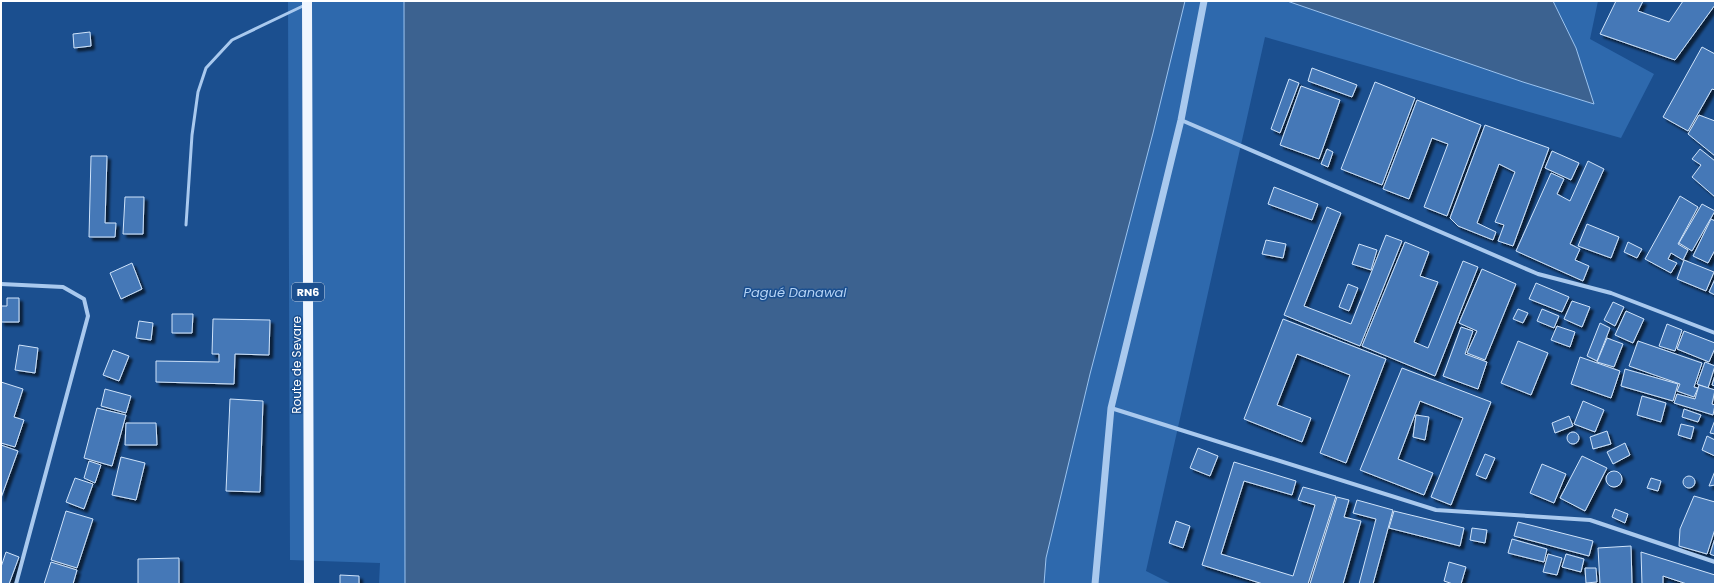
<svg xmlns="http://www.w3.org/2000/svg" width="1716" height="585" font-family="Poppins,sans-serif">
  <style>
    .green { fill: #2e69ad }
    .water { fill: #3c6290; stroke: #9cc4f0 }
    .building { fill: #4478b7; stroke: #cfe3fa; filter: url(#shadow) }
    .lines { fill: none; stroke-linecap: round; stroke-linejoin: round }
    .service { stroke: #a9c9ee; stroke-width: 3 }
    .minor { stroke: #a9c9ee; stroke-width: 4 }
    .tertiary { stroke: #a9c9ee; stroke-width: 7 }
    .primary { stroke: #f0f6ff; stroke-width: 10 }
    .labels { text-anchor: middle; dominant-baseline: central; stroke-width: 3; stroke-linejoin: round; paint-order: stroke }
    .shield { fill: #1b4f8f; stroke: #bbcadd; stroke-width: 1 }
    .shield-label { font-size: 11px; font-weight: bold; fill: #fff }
    .street-label { font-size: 12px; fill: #fff; stroke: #1b4f8f }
    .water-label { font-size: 13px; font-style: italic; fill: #b5d3f5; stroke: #1b4f8f }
  </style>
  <defs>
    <filter id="shadow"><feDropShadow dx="3.5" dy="3.5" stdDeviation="1" flood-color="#0009"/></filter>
  </defs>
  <rect width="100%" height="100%" fill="#1b4f8f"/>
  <g class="green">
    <path d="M288,1H404L405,584H379L380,563L290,560Z"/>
    <path d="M1185,1H1287L1523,82L1594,104L1576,48L1553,1H1598L1590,39L1654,74L1621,138L1265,37L1146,571L1172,584H1044L1046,558L1090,374L1153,133Z"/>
  </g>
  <g class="water">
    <path d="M404,1H1185L1153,133L1090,374L1046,558L1044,584H405Z"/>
    <path d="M1287,1H1553L1576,48L1594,104L1523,82Z"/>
  </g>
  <g class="building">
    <path d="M1616,1H1643L1638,11L1669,22L1683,1H1715V5L1675,60L1600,34Z"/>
    <path d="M90,32L91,46L74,48L73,34Z"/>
    <path d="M1702,47L1715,54V90L1712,89L1688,131L1663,117Z"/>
    <path d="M1312,68L1357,85L1352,97L1308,81Z"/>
    <path d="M1289,79L1299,83L1280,133L1271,129Z"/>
    <path d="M1375,82L1415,98L1382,185L1341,169Z"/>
    <path d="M1301,86L1340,100L1319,159L1280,145Z"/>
    <path d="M1417,100L1481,125L1447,216L1424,207L1448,144L1432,138L1409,199L1383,189Z"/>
    <path d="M1699,115L1715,121V156L1688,134Z"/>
    <path d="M1485,125L1549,148L1513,246L1498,241L1504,225L1495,222L1515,172L1499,164L1477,223L1496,232L1493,240L1458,226L1450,218Z"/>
    <path d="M1327,149L1333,152L1328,167L1321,164Z"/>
    <path d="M1700,149L1715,161V197L1692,177L1701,165L1692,159Z"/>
    <path d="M1552,151L1579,163L1571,180L1545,168Z"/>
    <path d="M91,156H107L105,223H116L115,237H89Z"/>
    <path d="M1588,161L1604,169L1570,244L1580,249L1575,260L1589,266L1583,281L1516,251L1551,173L1564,179L1557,194L1570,201Z"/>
    <path d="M1274,187L1318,204L1312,220L1268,204Z"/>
    <path d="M1680,196L1698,207L1678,244L1688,250L1683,260L1671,253L1668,259L1677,263L1671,273L1645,259Z"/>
    <path d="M125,197H144L143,234H123Z"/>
    <path d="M1702,204L1715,211L1692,251L1679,243Z"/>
    <path d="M1327,207L1341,213L1304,306L1351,324L1386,235L1402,241L1360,346L1284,315Z"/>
    <path d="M1711,219L1715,221V250L1708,263L1693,256Z"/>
    <path d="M1587,224L1619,237L1611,258L1578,246Z"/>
    <path d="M1266,240L1286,244L1283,258L1262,254Z"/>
    <path d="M1405,242L1429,252L1420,276L1438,282L1414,342L1428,348L1463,261L1478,267L1435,376L1362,346Z"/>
    <path d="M1628,242L1642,249L1637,258L1624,252Z"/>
    <path d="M1359,244L1377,250L1371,270L1352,264Z"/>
    <path d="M1684,260L1714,272L1706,291L1677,279Z"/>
    <path d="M132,263L142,289L121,299L110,273Z"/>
    <path d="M1482,269L1516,284L1485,360L1467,353L1477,331L1459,323Z"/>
    <path d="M1715,279V295L1709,292Z"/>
    <path d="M1536,283L1569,297L1562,312L1529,299Z"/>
    <path d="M1348,284L1358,288L1349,311L1339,307Z"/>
    <path d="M7,298H19V322H1V306H7Z"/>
    <path d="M1572,301L1590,307L1582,327L1564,319Z"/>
    <path d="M1613,302L1624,307L1615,326L1604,320Z"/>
    <path d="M1518,309L1528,313L1523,323L1513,319Z"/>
    <path d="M1542,309L1559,316L1554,328L1537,321Z"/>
    <path d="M1626,311L1644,319L1633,343L1615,335Z"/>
    <path d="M172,314H193L192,333H172Z"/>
    <path d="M213,319L270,320L269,355L235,354L234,384L156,382V361L219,362V354H212Z"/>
    <path d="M1283,319L1386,359L1346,463L1320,453L1350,375L1297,354L1277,405L1311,418L1302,442L1244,419Z"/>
    <path d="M139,321L153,323L151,340L136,338Z"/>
    <path d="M1600,323L1610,328L1597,361L1587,356Z"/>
    <path d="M1667,324L1682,330L1675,351L1659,346Z"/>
    <path d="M1557,326L1575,332L1570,347L1551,340Z"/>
    <path d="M1461,327L1473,331L1465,354L1487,362L1478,389L1443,376Z"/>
    <path d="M1684,331L1715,343V348L1709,362L1677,349Z"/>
    <path d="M1607,338L1623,344L1614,367L1597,362Z"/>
    <path d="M1518,341L1548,353L1531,395L1501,383Z"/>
    <path d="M1638,341L1702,363L1694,387L1698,388L1694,397L1677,391L1680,384L1629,366Z"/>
    <path d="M19,345L38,348L35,373L15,370Z"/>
    <path d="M113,350L129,356L119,381L103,375Z"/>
    <path d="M1580,357L1620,371L1611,398L1571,384Z"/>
    <path d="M1705,362L1715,366L1708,388L1697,384Z"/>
    <path d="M1402,368L1491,402L1451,505L1431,497L1463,418L1420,401L1398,459L1433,473L1424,495L1360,470Z"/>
    <path d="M1625,369L1678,384L1673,401L1621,386Z"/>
    <path d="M1715,375V386L1712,385Z"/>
    <path d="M1,382L23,389L14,417L24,420L15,447L1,443Z"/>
    <path d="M1699,385L1715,390L1712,404L1715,405L1713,415L1674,403L1677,394L1695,399Z"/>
    <path d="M105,389L131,396L126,413L101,406Z"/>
    <path d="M1642,396L1666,403L1661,422L1637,415Z"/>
    <path d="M230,399L263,401L260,492L226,491Z"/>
    <path d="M1583,401L1604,410L1595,432L1574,424Z"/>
    <path d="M97,408L126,415L112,466L84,458Z"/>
    <path d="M1684,409L1701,415L1698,422L1682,417Z"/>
    <path d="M1416,415L1429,417L1425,440L1413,437Z"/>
    <path d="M1569,416L1573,426L1555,433L1552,423Z"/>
    <path d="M1715,420V434L1710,433Z"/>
    <path d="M126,423H156L157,445H125Z"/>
    <path d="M1681,424L1694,427L1691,439L1678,435Z"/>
    <path d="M1607,431L1611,444L1593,449L1590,437Z"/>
    <circle cx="1573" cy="438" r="6"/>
    <path d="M1707,436L1715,440V456L1702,450Z"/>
    <path d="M1625,443L1630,455L1613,464L1607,452Z"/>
    <path d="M1,445L18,451L1,498Z"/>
    <path d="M1198,448L1218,456L1210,476L1190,468Z"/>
    <path d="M1485,454L1495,458L1486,479L1476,475Z"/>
    <path d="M1582,456L1607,468L1585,511L1560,498Z"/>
    <path d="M121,457L145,463L136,500L112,495Z"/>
    <path d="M89,461L101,465L95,483L84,478Z"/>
    <path d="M1234,462L1296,481L1292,495L1244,481L1221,554L1293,576L1315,505L1298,500L1303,487L1336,496L1308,584H1263L1202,565Z"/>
    <path d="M1542,464L1566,474L1554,503L1530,493Z"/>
    <circle cx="1614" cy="479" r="8"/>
    <path d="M1715,471V485L1709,486Z"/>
    <circle cx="1689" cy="482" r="6"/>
    <path d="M75,478L93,484L84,509L66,502Z"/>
    <path d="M1651,478L1661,481L1658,491L1647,488Z"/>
    <path d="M1694,496L1715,502V529L1707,554L1679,546L1680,529Z"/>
    <path d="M1337,497L1349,500L1344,517L1361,521L1343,584H1310Z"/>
    <path d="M1357,500L1393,510L1373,584H1359L1376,519L1353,513Z"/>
    <path d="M1615,509L1628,514L1625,523L1612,517Z"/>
    <path d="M66,511L93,519L77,568L51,560Z"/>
    <path d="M1394,511L1464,528L1460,546L1389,528Z"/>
    <path d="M1176,521L1190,526L1183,548L1169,543Z"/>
    <path d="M1518,522L1593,541L1589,556L1514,536Z"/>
    <path d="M1472,528L1487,530L1485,543L1470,540Z"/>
    <path d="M1715,538V556L1710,554Z"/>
    <path d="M1512,539L1547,549L1544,562L1508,553Z"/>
    <path d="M1631,546L1632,584H1600L1598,548Z"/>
    <path d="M6,552L19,557L9,584H1V567Z"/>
    <path d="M1641,552L1715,575V584H1687L1663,576V584H1642Z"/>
    <path d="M1548,554L1562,558L1557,575L1543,572Z"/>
    <path d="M1566,554L1584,559L1581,572L1562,567Z"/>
    <path d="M179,558V584H138V559Z"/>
    <path d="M51,562L77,570L73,584H44Z"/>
    <path d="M1449,562L1466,567L1461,584H1453L1444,581Z"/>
    <path d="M1585,568H1596L1597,582L1586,583Z"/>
    <path d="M340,575L359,576V584H340Z"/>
  </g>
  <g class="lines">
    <path class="service" d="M186,225L192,135L198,92L206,68L232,40L305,5"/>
    <g class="minor">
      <path d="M1181,120L1538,274L1611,293L1715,333"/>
      <path d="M1,284L63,287L84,299L88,316L16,584"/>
      <path d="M1111,408L1436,510L1590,520L1715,562"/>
    </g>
    <path class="tertiary" d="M1095,584L1111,408L1181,120L1204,1"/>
    <path class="primary" d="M307,1L309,584"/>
  </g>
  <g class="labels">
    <rect class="shield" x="292" y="283" width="32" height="18" rx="3"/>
    <g class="shield-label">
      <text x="308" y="292">RN6</text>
    </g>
    <g class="street-label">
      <text transform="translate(296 365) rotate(-90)">Route de Sevare</text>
    </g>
    <g class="water-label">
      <text x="795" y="292">Pagué Danawal</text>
    </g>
  </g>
  <rect width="1716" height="585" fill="none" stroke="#ffffff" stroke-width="4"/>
</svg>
